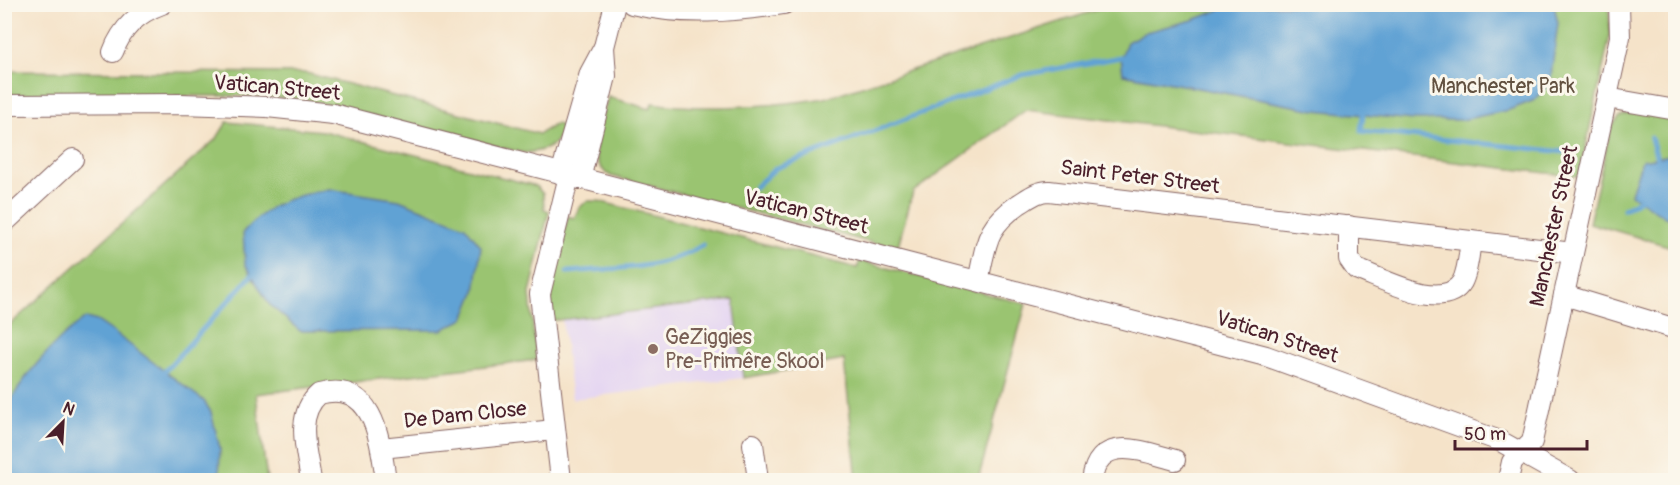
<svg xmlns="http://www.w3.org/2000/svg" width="1680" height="485" font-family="Pangolin,sans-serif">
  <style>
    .built { fill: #e3d3f2 }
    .green { fill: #9ac471; stroke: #72724e; stroke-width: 1.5 }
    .water { fill: #60a2d4; stroke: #556080; stroke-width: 1.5 }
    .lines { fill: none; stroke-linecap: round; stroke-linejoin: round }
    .stream { stroke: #60a2d4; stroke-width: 5 }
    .minor-casing { stroke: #866462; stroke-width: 22 }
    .minor { stroke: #fff; stroke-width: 20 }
    .education-dot { fill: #8d6e63; stroke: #fbf7ec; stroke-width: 2 }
    .labels { text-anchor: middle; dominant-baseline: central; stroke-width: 6; stroke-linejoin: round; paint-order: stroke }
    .park-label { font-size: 21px; fill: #625140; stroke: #fbf7ec }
    .street-label { font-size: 21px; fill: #4a1f2b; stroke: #fbf7ec }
    .education-label { font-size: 21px; fill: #785e54; stroke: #fbf7ec; text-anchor: start }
  </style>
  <rect width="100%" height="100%" fill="#fbf7ec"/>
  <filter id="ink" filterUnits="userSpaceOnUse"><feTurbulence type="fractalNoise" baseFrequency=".0167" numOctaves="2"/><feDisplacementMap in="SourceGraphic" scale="12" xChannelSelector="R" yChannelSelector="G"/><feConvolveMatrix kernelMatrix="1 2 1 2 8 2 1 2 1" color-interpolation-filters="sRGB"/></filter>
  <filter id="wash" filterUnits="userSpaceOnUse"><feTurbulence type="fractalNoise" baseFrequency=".008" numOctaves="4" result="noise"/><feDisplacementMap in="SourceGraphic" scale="24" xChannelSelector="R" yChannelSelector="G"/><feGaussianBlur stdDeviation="1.35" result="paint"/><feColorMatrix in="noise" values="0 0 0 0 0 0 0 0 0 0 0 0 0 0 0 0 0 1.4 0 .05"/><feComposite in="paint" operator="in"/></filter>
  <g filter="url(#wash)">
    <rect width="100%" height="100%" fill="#f5e3c9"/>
    <path class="built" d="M735,300L743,378L572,399L562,320Z"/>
    <g class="green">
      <path d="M6,4V71L306,73L539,134L556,124L562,126C559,148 544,151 524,153L303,99L247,96L5,95Z"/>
      <path d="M1609,4L1610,36L1579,177L1026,110L913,192L897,249L611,176C582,160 602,122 608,97L650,109L652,103C699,111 777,106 825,98L1112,5Z"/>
      <path d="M1637,112L1675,118V248L1589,223L1611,127L1620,116Z"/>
      <path d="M227,122L323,131L536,186L543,194L544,209L549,211L530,293L536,360L256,394L267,480H5L4,330L217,138Z"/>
      <path d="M587,201H598L857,268L860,261L1026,304L978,480H857L844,360L743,378L734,300L550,321L549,291L568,216L574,218L579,208Z"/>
    </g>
    <g class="water">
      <path d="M1232,5H1554L1558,23L1550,83L1535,100L1509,110L1462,120H1413L1315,110L1123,74L1121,57L1127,42L1146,32L1193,20Z"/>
      <path d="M1671,155L1675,156V220L1665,217L1631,194L1642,160Z"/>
      <path d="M329,189L399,200L465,226L481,246L475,292L464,319L442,330L300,331L269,304L245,264L243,232C272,201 289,197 329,189Z"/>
      <path d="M86,318L97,321L112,331L204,401L211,412L220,448L219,480H5C4,461 2,439 5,419C10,387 59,336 86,318Z"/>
    </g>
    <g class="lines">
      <g class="stream">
        <path d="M1363,115L1361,131L1565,152"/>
        <path d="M1651,138L1658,162"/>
        <path d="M755,187L776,168L1022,75L1121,57"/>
        <path d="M1624,209L1645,196"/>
        <path d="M567,272C613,268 662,271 703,245"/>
        <path d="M165,371L252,275"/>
      </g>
    </g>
  </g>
  <g filter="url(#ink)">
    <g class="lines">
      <g class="minor-casing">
        <g id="minor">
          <path d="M632,4C682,16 734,12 784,4"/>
          <path d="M113,52C122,28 137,13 162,4"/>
          <path d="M1607,98L1676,110"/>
          <path d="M4,105L181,104L267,107L333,114L1266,356L1500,441L1570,480"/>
          <path d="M561,174L590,73L604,47L615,4"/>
          <path d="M580,179L606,76L604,47"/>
          <path d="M4,223L73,159"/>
          <path d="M1349,226V259L1356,269C1382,278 1443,313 1462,282C1468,271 1469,253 1471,241"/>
          <path d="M978,281C987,242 985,228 1019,204C1029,198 1037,191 1049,191L1573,253"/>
          <path d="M1564,295L1676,329"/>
          <path d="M753,444L758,480"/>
          <path d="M381,448L554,430"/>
          <path d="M311,480C307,452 294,416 319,394C374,379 380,440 386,480"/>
          <path d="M561,480L540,294L569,176"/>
          <path d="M1092,480C1099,432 1144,452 1175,460"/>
          <path d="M1508,480L1512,462L1532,442L1620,37L1619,4"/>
        </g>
      </g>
      <use href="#minor" class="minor"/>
    </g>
  </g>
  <circle class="education-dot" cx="653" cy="349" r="6"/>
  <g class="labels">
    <g class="park-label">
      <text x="1503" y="86">Manchester Park</text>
    </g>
    <g class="street-label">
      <text transform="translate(277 88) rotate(5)">Vatican Street</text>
      <text transform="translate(1140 177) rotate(7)">Saint Peter Street</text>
      <text transform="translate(806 212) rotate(14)">Vatican Street</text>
      <text transform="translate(1554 226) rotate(-78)">Manchester Street</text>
      <text transform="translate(1277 337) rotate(18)">Vatican Street</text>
      <text transform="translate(465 415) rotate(-6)">De Dam Close</text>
    </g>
    <g class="education-label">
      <text x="665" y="337">GeZiggies<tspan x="665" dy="24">Pre-Primêre Skool</tspan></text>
    </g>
  </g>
  <rect width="1680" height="485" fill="none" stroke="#fbf7ec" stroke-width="24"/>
  <g transform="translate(63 422) rotate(24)" stroke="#fbf7ec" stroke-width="4.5" paint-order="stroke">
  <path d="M0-4.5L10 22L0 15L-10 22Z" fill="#4a1f2b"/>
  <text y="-9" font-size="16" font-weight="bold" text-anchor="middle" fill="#4a1f2b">N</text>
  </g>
  <path d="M1455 440v9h132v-9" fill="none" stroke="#4a1f2b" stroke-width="3"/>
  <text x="1464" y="440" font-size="18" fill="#4a1f2b" stroke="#fbf7ec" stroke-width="4.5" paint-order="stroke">50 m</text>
</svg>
